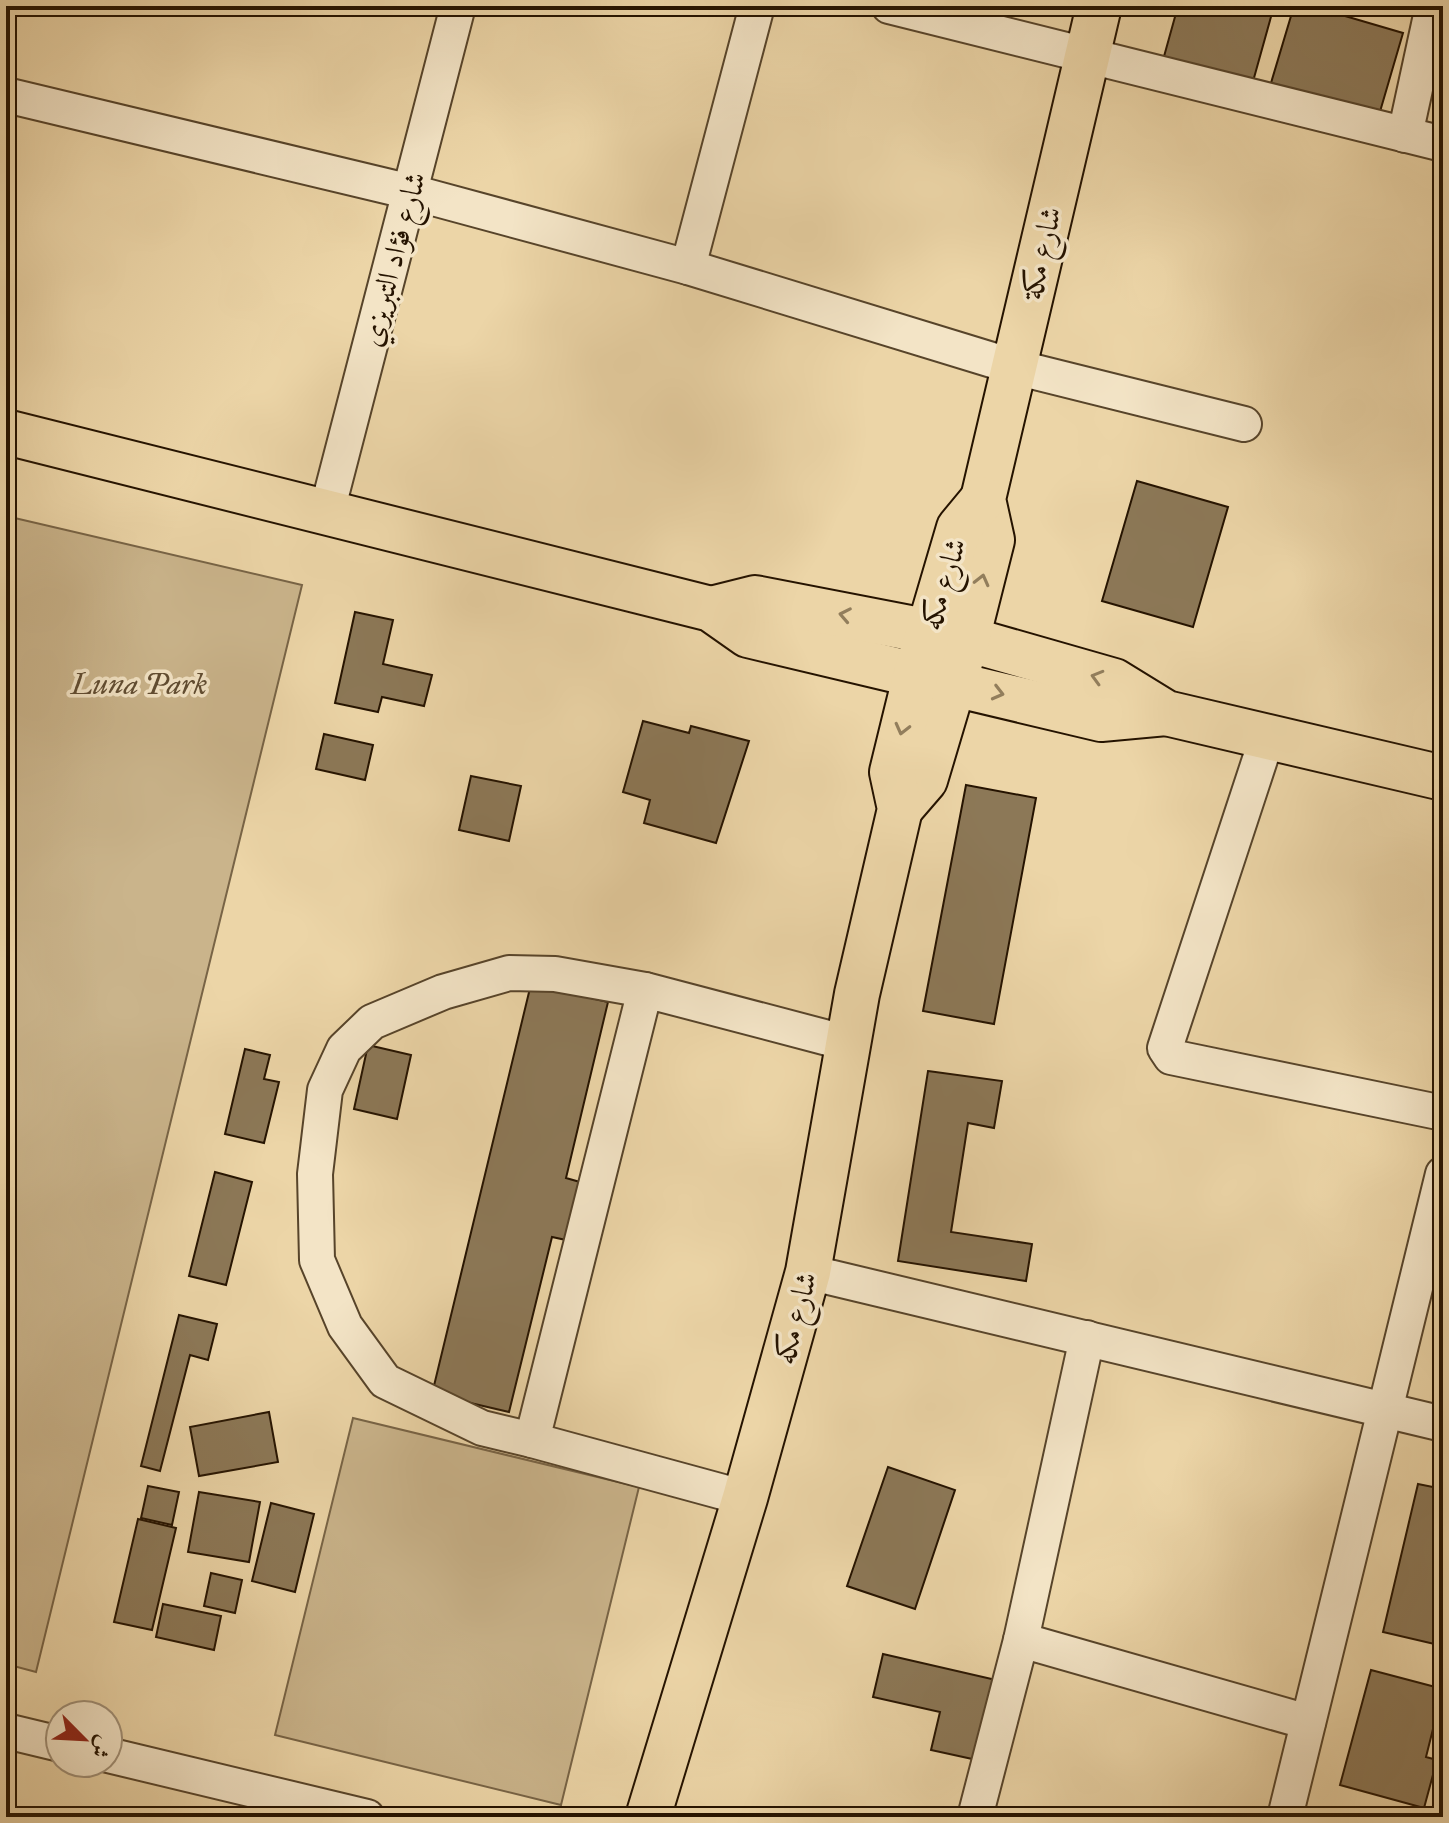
<svg xmlns="http://www.w3.org/2000/svg" width="1449" height="1823" font-family="'IM FELL Great Primer',Amiri,serif">
  <style>
    .green { fill: #cab48b; stroke: #786446; stroke-width: 2 }
    .building { fill: #8c7857; stroke: #251300; stroke-width: 2 }
    .lines { fill: none; stroke-linecap: round; stroke-linejoin: round }
    .minor-casing { stroke: #57442a; stroke-width: 38 }
    .major-casing { stroke: #251300; stroke-width: 48 }
    .minor { stroke: #f3e4c6; stroke-width: 34 }
    .major { stroke: #ecd5a7; stroke-width: 44 }
    .oneway { stroke: #927e5c }
    .labels { text-anchor: middle; dominant-baseline: central; stroke-width: 7; stroke-linejoin: round; paint-order: stroke }
    .street-label { font-size: 30px; fill: #251300; stroke: #f3e4c6 }
    .park-label { font-size: 30px; font-style: italic; fill: #5f4b31; stroke: #f3e4c6 }
  </style>
  <rect width="100%" height="100%" fill="#ecd5a7"/>
  <filter id="stains"><feTurbulence type="fractalNoise" baseFrequency=".0025" numOctaves="4"/><feColorMatrix values="0 0 0 0 .2 0 0 0 0 .09 0 0 0 0 .02 0 0 0 .5 -.17"/></filter>
  <radialGradient id="worn" r=".72"><stop offset=".6" stop-color="#630" stop-opacity="0"/><stop offset="1" stop-color="#630" stop-opacity=".3"/></radialGradient>
  <g class="green">
    <path d="M6,516L302,585L36,1672L6,1664Z"/>
    <path d="M353,1418L639,1487L561,1805L275,1735Z"/>
  </g>
  <g class="building">
    <path d="M1178,6H1274L1252,85L1163,60Z"/>
    <path d="M1294,6H1311L1403,33L1379,115L1271,83Z"/>
    <path d="M1137,481L1228,507L1193,627L1102,601Z"/>
    <path d="M355,612L393,620L383,664L432,675L424,706L382,697L378,712L335,703Z"/>
    <path d="M643,721L689,733L691,726L749,741L716,843L644,823L650,800L623,792Z"/>
    <path d="M324,734L373,745L365,780L316,769Z"/>
    <path d="M471,776L521,786L509,841L459,830Z"/>
    <path d="M966,785L1036,798L994,1024L923,1011Z"/>
    <path d="M531,984L608,1002L566,1178L580,1182L566,1240L552,1237L509,1412L432,1394Z"/>
    <path d="M368,1045L411,1055L397,1119L354,1109Z"/>
    <path d="M245,1049L270,1055L264,1079L279,1082L264,1143L225,1134Z"/>
    <path d="M928,1071L1002,1081L994,1128L968,1123L951,1232L1032,1244L1026,1281L898,1261Z"/>
    <path d="M215,1172L252,1182L226,1285L189,1276Z"/>
    <path d="M179,1315L217,1324L208,1360L190,1355L160,1471L141,1466Z"/>
    <path d="M269,1412L278,1462L199,1476L190,1427Z"/>
    <path d="M888,1467L955,1490L915,1609L847,1586Z"/>
    <path d="M1418,1484L1443,1489V1646L1383,1632Z"/>
    <path d="M148,1486L179,1492L172,1525L141,1518Z"/>
    <path d="M199,1492L260,1502L249,1562L188,1552Z"/>
    <path d="M271,1503L314,1514L295,1592L252,1581Z"/>
    <path d="M138,1519L176,1528L152,1630L114,1622Z"/>
    <path d="M211,1573L242,1580L235,1613L204,1606Z"/>
    <path d="M163,1604L221,1616L214,1650L156,1637Z"/>
    <path d="M883,1654L996,1680L977,1760L931,1750L940,1712L873,1697Z"/>
    <path d="M1371,1670L1443,1689L1426,1757L1437,1760L1424,1808L1340,1785Z"/>
  </g>
  <g class="lines">
    <g class="minor-casing">
      <g id="minor">
        <path d="M889,6L1443,144"/>
        <path d="M6,95L411,192L688,267L1015,367L1244,424"/>
        <path d="M1405,135L1433,6"/>
        <path d="M688,267L757,6"/>
        <path d="M327,511L458,6"/>
        <path d="M1267,738L1165,1048L1171,1057L1443,1113"/>
        <path d="M808,1272L1443,1424"/>
        <path d="M532,1440L482,1428L385,1381L345,1326L317,1260L315,1174L325,1090L344,1049L372,1022L443,992L509,973L555,974L645,990"/>
        <path d="M745,1498L532,1440L645,990L847,1043"/>
        <path d="M1021,1640L1308,1722"/>
        <path d="M6,1731L60,1744"/>
        <path d="M108,1755L367,1817"/>
        <path d="M975,1817L1021,1640L1087,1338"/>
        <path d="M1285,1817L1443,1174"/>
      </g>
    </g>
    <g class="major-casing">
      <g id="major">
        <path d="M6,432L711,609L748,635L1101,719L1166,713"/>
        <path d="M711,609L755,598L967,639L1114,681L1166,713L1443,778"/>
        <path d="M900,809L925,780L967,639L992,540L983,499L1099,6"/>
        <path d="M648,1817L745,1498L808,1272L857,994L900,809L892,772L916,674L959,528L983,499"/>
      </g>
    </g>
    <use href="#minor" class="minor"/>
    <use href="#major" class="major"/>
  </g>
  <defs><path id="oneway-chevron" d="M-2-3.5L2.5 0L-2 3.5" fill="none" stroke-width="1.6" stroke-linecap="round" stroke-linejoin="round" transform="scale(2)"/></defs>
  <g class="oneway">
    <use href="#oneway-chevron" transform="translate(982 580) rotate(-76)"/>
    <use href="#oneway-chevron" transform="translate(845 615) rotate(-169)"/>
    <use href="#oneway-chevron" transform="translate(1097 677) rotate(-164)"/>
    <use href="#oneway-chevron" transform="translate(998 693) rotate(14)"/>
    <use href="#oneway-chevron" transform="translate(902 729) rotate(104)"/>
  </g>
  <g class="labels">
    <g class="street-label">
      <text transform="translate(1041 253) rotate(-77)">شارع مكة</text>
      <text transform="translate(393 259) rotate(-75)">شارع فؤاد التبريزي</text>
      <text transform="translate(943 584) rotate(-73)">شارع مكه</text>
      <text transform="translate(795 1318) rotate(-75)">شارع مكه</text>
    </g>
    <g class="park-label">
      <text x="139" y="684">Luna Park</text>
    </g>
  </g>
  <rect width="1449" height="1823" fill="none" stroke="#ecd5a7" stroke-width="32"/>
  <rect x="8" y="8" width="1433" height="1807" fill="none" stroke="#251300" stroke-width="4"/>
  <rect x="16" y="16" width="1417" height="1791" fill="none" stroke="#251300" stroke-width="2"/>
  <g transform="translate(84 1739) rotate(114)"><circle r="38" fill="#f3e4c6" stroke="#a19077" stroke-width="2"/>
  <path d="M0-6L14 30L0 20L-14 30Z" fill="#8f2418"/>
  <text y="-12" font-size="22" font-weight="bold" text-anchor="middle" fill="#251300">ش</text>
  </g>
  <rect width="100%" height="100%" filter="url(#stains)"/>
  <rect width="100%" height="100%" fill="url(#worn)"/>
</svg>
